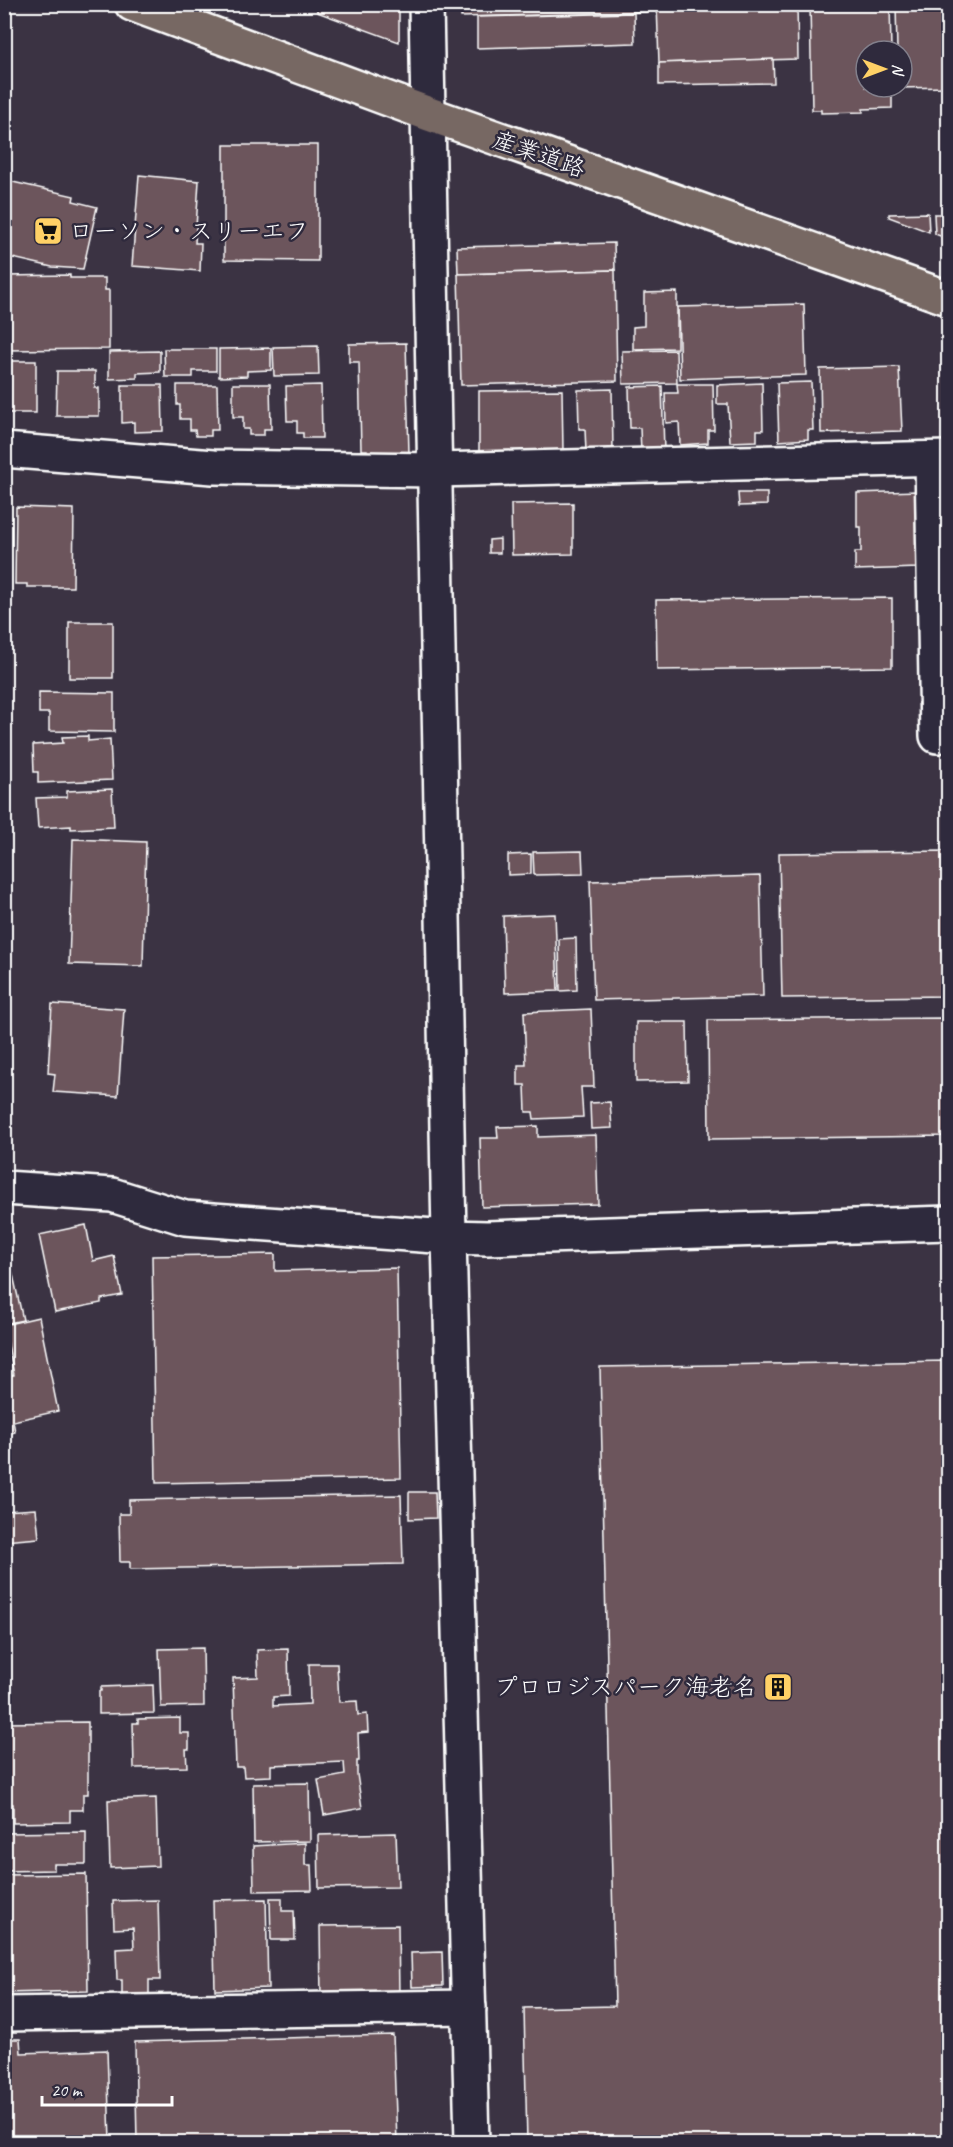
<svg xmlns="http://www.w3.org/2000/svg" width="953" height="2147" font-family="Caveat,'Klee One',sans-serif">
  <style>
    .building { fill: #6c555c; stroke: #fff; stroke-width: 1.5 }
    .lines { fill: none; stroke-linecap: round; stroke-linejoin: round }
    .minor-casing { stroke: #fff; stroke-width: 38 }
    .major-casing { stroke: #fff; stroke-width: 38 }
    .minor { stroke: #2f2a3d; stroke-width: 33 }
    .major { stroke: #776864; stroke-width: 33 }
    .labels { text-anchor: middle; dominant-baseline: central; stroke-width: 5; stroke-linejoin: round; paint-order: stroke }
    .street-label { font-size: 24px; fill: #fff; stroke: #2f2a3d }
    .poi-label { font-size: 24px; fill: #fff; stroke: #2f2a3d; text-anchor: start }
  </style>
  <rect width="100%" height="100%" fill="#3b3343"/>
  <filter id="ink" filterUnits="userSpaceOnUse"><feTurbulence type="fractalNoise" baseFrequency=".0167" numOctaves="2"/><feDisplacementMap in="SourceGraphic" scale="12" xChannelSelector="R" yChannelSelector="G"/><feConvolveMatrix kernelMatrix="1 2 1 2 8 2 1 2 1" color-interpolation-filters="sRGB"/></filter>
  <g filter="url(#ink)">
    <g class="building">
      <path d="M317,4H399V42L317,12Z"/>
      <path d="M461,4H645L646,12L461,17Z"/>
      <path d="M657,4H797L798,59L659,63Z"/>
      <path d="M810,4H890L891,51H866V87H892V108L863,109V112L821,113V110H812Z"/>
      <path d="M896,4H948V87L898,88L902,87V51H897Z"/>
      <path d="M634,13L635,43L477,48V17Z"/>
      <path d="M773,59L774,83L659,85V63Z"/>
      <path d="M224,145H318V261L224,260Z"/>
      <path d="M139,175L199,181L195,243H201L200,271L132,266Z"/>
      <path d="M4,180L74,196L73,201L97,207L83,269L52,267L4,256Z"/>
      <path d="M928,213L929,232L889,217V214Z"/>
      <path d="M934,214H948V239L935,234Z"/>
      <path d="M614,243L615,270L458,274L457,247Z"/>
      <path d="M615,270L617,381L461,385L458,274Z"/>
      <path d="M70,275V278H105V290H109V349L4,350V276Z"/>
      <path d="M677,292V348L633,349V327L644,326V293Z"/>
      <path d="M804,304L806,375L680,379L678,307Z"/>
      <path d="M406,343L409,454L367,455V450H361L359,362H349V344Z"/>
      <path d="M318,346L319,375L274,376L273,347Z"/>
      <path d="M271,348V370L247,371V376L219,377V349Z"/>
      <path d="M164,349H216V371H193V377H165Z"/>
      <path d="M676,350L677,383L623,384L622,351Z"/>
      <path d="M160,351V372L137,373V378L109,379V352Z"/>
      <rect x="4" y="361" width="32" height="52"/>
      <path d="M899,367L902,431L821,433L820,369Z"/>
      <path d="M57,371H95V388H99V416H56Z"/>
      <path d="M811,382L813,430H808V439L779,441L777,383Z"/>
      <path d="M762,383L763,430H757V441L730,442L728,404H717V385Z"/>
      <path d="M233,384H270L271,429H264V435H249V429H243V417H233Z"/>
      <path d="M677,384H713L714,430H708V443L680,445L679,422L666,423L665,393H678Z"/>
      <path d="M122,385H162L163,431L134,432V422L122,423Z"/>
      <path d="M177,385H217L218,430H211V436H196L195,430H190V419H180V405H177Z"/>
      <path d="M321,385L322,438H303V433H297V421H287L286,386Z"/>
      <path d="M662,386L664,451L641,452L640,428H630L629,387Z"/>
      <path d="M612,389L613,452H586L585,429H579L578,390Z"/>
      <path d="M562,390L563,452L479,453V391Z"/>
      <path d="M917,491L919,568L855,570V552H861V527H857V493Z"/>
      <path d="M738,493H767V505L739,506Z"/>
      <path d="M573,503V554L512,555L511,504Z"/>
      <path d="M16,507L74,509L73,587H27V584H15Z"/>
      <path d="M500,539V553H489V540Z"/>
      <path d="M892,598V667L657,670L656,600Z"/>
      <rect x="69" y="622" width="44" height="56"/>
      <path d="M39,692L114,693V732L49,731V713H39Z"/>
      <path d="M88,736V741L110,739L112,780L38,783V772H34L33,745L63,743L62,737Z"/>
      <path d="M112,789L114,827L71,829V826L38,828L36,798L67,797V791Z"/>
      <path d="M73,839L146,842L143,966L69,964Z"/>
      <path d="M582,851L583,874L534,875L533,852Z"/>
      <path d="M947,851L948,996L782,998L779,853Z"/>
      <path d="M531,854V874L508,875V855Z"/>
      <path d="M760,876L763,996L594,1000L590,881Z"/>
      <path d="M555,914L558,991L505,993L503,916Z"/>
      <path d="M576,938L577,990L560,991L559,939Z"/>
      <path d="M52,1004L124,1009L118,1096L53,1092L55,1074L48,1073Z"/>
      <path d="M591,1009L594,1087H581L583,1117L534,1119L533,1112H526L525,1085H518V1065H526L524,1012Z"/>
      <path d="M946,1018L948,1136L709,1139L708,1020Z"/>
      <path d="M636,1022H687L688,1081L636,1082Z"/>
      <path d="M610,1102L612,1128L591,1129L590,1103Z"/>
      <path d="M538,1126V1137L596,1135L598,1204L482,1207L480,1138H498L497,1127Z"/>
      <path d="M86,1225L93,1261L114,1256L122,1295L101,1299V1303L55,1312L39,1235Z"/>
      <path d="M4,1234L23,1320L4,1324Z"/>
      <path d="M275,1254V1271L397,1268L401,1478L156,1483L152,1256Z"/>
      <path d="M39,1317L58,1411L13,1421L15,1432L4,1435V1377L14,1375L4,1325Z"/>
      <path d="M948,1361V2142H527L524,2008L615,2006L600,1367Z"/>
      <path d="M409,1492H435L436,1518L409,1519Z"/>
      <path d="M401,1495L403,1564L130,1569V1562H120L119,1514H129V1500Z"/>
      <path d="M36,1509L39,1538L4,1541V1511Z"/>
      <path d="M4,1610H10L5,1661H4Z"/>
      <path d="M203,1648L204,1706L161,1707L159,1649Z"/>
      <path d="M288,1649L289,1696L273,1697V1706L310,1704L309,1664H337L339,1702L357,1701L358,1715L367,1714L368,1732L358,1733L359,1761H357V1774L362,1808L324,1815L318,1780L345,1775L344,1762L271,1765V1776L244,1777L243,1767H236L233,1678L258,1677L257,1650Z"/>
      <path d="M153,1685L154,1713L99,1714V1691H101V1687Z"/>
      <path d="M180,1718V1733H189V1749H186L187,1767L134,1768L133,1723H138V1719Z"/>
      <path d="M88,1722V1794H83V1810H70V1822L13,1823V1804H4V1723Z"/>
      <path d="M309,1783L310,1841L254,1842L253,1784Z"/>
      <path d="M156,1798L158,1866L110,1868L108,1800Z"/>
      <path d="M86,1832V1864H54V1870L4,1871V1833Z"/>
      <path d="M396,1833L398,1887L319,1888L318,1835Z"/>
      <path d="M305,1843V1865H311L312,1890L254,1891L253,1846Z"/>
      <path d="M86,1874L88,1991L4,1993V1875Z"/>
      <path d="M270,1898H282V1911H294L295,1940H271Z"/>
      <path d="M266,1899L268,1988L215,1990L213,1900Z"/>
      <path d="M158,1900L160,1980H149V1997H122V1980H117L116,1949L134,1948L133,1928L114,1929L113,1901Z"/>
      <path d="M398,1925L399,1996L321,1998L320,1926Z"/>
      <path d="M442,1952L443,1986L412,1987L411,1953Z"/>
      <path d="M393,2035L397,2142H137L135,2042Z"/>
      <path d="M4,2039H20L21,2053L107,2050L110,2142H4Z"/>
    </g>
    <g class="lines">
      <g class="minor-casing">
        <g id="minor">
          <path d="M426,4L449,1237L472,2142"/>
          <path d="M4,450L213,467L435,470L948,458"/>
          <path d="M932,459L937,736"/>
          <path d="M4,1188L112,1195L185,1218L449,1237L487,1238L948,1223"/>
          <path d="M4,2014L469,2007"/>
        </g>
      </g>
      <g class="major-casing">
        <path id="major" d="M132,4L429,114L948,298"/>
      </g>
      <use href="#minor" class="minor"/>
      <use href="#major" class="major"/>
    </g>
  </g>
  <defs>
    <g id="supermarket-square" transform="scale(1.5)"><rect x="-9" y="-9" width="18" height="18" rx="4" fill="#ffd166" stroke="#2f2a3d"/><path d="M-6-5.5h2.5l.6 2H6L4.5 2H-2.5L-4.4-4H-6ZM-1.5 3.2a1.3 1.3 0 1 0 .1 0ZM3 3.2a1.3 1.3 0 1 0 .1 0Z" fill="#111"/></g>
    <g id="building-square" transform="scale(1.5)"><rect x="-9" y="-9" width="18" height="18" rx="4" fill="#ffd166" stroke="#2f2a3d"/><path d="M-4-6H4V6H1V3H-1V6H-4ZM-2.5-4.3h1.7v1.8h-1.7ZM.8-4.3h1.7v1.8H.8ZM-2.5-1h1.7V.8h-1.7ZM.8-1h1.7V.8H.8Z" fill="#111"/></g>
  </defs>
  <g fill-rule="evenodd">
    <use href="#supermarket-square" x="48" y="231"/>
    <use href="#building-square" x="778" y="1687"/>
  </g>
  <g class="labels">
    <g class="street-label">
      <text transform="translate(539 154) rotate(19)">産業道路</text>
    </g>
    <g class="poi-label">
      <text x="69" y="231">ローソン・スリーエフ</text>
      <text x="757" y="1687" text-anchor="end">プロロジスパーク海老名</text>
    </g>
  </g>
  <rect width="953" height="2147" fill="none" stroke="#2f2a3d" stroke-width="24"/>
  <rect x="12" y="12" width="929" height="2123" fill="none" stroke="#fff" stroke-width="2" filter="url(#ink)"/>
  <g transform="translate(884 69) rotate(90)"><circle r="28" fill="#2f2a3d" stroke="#827f8b" stroke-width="1.5"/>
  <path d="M0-4.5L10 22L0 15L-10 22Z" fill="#ffd166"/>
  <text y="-9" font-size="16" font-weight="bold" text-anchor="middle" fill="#ffffff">N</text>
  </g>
  <path d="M42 2096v9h130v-9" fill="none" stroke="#ffffff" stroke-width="3"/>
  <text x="51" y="2096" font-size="18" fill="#ffffff" stroke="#2f2a3d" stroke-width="4.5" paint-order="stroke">20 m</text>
</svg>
